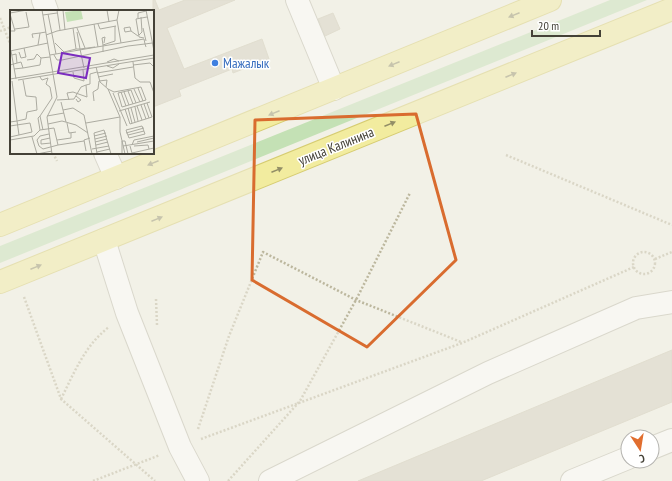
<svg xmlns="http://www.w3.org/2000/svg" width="672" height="481" font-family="'PT Sans Narrow',sans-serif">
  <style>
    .green { fill: #c4e1b5 }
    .building { fill: #d2cebe; stroke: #ccc7b2 }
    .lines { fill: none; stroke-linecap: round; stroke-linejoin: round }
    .minor-casing { stroke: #bcbaab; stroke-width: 24 }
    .major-casing { stroke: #d6cc71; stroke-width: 24 }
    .path { stroke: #bcb79e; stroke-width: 2.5; stroke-dasharray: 2 2; stroke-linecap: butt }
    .minor { stroke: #fff; stroke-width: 22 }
    .major { stroke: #f2ec9f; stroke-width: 22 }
    .oneway { fill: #928e66 }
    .marked { fill: none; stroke: #d96c2f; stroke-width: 3; stroke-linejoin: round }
    .shop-dot { fill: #3f7fe0; stroke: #fff; stroke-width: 1.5 }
    .labels { text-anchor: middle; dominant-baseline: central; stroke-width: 3; stroke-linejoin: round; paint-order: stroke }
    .shop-label { font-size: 14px; fill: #366cbe; stroke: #fff; text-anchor: start }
    .street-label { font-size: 14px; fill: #444137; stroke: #fff }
    .inset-road { fill: none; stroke: #acaba1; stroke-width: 1 }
    .view { fill: #7b2cbf; fill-opacity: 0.15; stroke: #7b2cbf; stroke-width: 2 }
    .inset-edge { fill: none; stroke: #444137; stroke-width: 2 }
  </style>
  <rect width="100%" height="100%" fill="#f2f1e7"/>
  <path class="green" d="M610,0H647L0,263V246Z"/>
  <g class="building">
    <path d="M153,0H155L159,10L185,0H235L167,28L184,69L262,39L269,59L233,73L232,69L179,90L181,96L153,107Z"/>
    <path d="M333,13L340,29L325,36L318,19Z"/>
    <path d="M672,350V402L481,481H358Z"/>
  </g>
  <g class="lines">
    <g class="minor-casing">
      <g id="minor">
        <path d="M43,0L47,11"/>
        <path d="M297,0L334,89"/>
        <path d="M105,153L116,178"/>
        <path d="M104,240L127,313L180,447L198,481"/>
        <path d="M652,448L672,440"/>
        <path d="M270,481L488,373L636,308L672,302"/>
        <path d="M572,481L628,458"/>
      </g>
    </g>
    <g class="major-casing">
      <g id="major">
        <path d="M0,225L550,0"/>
        <path d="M0,282L672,9"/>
      </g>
    </g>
    <g class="path">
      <path d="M0,18L11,46"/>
      <path d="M0,31L11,27"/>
      <path d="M53,153L57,161"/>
      <path d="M506,155L672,225"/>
      <circle cx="644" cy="263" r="11"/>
      <path d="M655,259L672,252"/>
      <path d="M24,297L61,399L155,481"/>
      <path d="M156,299L157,325"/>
      <path d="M61,399C74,373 85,345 109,327"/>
      <path d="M198,429L229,336L263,252L356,300L461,342"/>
      <path d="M201,439L462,343L634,267"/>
      <path d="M93,481L160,455"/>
      <path d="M228,481L300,401L356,300L410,193"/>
    </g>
    <use href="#minor" class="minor"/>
    <use href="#major" class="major"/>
  </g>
  <defs><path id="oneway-solid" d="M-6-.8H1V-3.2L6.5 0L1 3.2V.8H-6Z"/></defs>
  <g class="oneway">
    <use href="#oneway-solid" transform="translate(514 15) rotate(158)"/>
    <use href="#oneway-solid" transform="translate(394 64) rotate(158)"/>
    <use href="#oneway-solid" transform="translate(511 75) rotate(-22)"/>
    <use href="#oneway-solid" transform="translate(274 113) rotate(158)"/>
    <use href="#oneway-solid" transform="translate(390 124) rotate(-22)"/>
    <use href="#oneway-solid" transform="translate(153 163) rotate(158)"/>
    <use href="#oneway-solid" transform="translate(277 170) rotate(-22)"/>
    <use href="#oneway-solid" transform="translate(157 219) rotate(-22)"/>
    <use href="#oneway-solid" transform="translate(36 267) rotate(-22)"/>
  </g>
  <path d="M0 0H672V481H0ZM416,114L456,260L367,347L252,280L255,120Z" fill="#f2f1e7" fill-opacity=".55" fill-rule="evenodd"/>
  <path class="marked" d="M416,114L456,260L367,347L252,280L255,120Z"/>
  <circle class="shop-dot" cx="215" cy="63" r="4"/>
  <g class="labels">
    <g class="shop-label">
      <text x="223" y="63">Мажалык</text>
    </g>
    <g class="street-label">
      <text transform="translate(336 146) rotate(-22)">улица Калинина</text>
    </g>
  </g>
  <g transform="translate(10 10)">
    <rect width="144" height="144" fill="#f2f1e7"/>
    <path d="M71,0L73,9L57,12L55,2Z" fill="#c4e1b5"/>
    <path class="inset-road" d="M32,0L47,87L37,107L42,144M47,0L50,20M53,0L55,20M97,0L99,12M109,0L107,10L111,33M136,0L144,41M0,3L17,0M0,4L5,21H0M38,4L46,44M33,5L47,3M128,8V3L136,1M84,14L88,37M88,14L90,19L106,16M63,18L66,39H70L74,58M67,18L75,38M133,18L136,31M5,19L19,17L16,2M121,21L120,17L114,18L115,22L121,21L128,26M67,22L70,39L85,37M36,25L47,21L107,10M129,25L132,22L131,7M23,28L22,24L30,23M134,28L129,27L126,9L137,7M45,33L54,42L66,39M28,35L30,23L36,22M93,35L92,28L95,27L94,33M0,41L38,33M1,41L6,69M9,42L11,48L16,47L14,38M93,42V35L105,31V16M2,45L6,44L7,53M40,45L134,29L135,34L142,33M44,45L47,50H52L118,36L135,34L136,37M17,50L24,49L27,44L31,48L40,47M97,52L104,49L109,51M123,52L125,68L130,72H140L144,83M0,55L11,52L13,58L4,59M123,55L140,53L144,57M97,56L103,58L109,54M86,57L90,72L98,79L110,107V122L115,144M13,58L30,55L31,48M63,62L64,68L74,71L73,60M87,63L123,57M30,67L32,70L38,68L36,74L40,77L42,88L30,106L33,120M88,67L103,64M0,69L144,45M8,70L144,48M128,78L133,91M98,79L104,82L131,77L136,90L112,97L108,83L121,80M124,79L130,92M121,80L126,93M118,81L123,94M111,82L116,96M114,82L119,95M103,83L117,116M66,89L68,92L71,90L66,86M47,90L64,89L71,77L76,75M59,90L57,83L63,82L77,87L76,75L80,74V64L87,62M84,91L83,82L88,79L89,71L97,70L96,77M51,92L56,112M134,94L139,108M131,95L136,109M127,96L132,110M125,97L128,111M118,98L122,113M121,98L125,112M115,99L120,114L142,107L137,93M53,100L63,98L74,105L82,144M109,101L140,92M37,106L54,103M0,112L7,111L2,71M57,113L59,123L66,122M76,113L110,107M38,114L52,111L66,115L78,123M0,116L20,113L22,122L0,127M132,116L135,124L119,128L116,120ZM30,120L28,108L30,106M116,123L134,118M9,125L7,111L16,109L17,102L27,100L26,87L16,86L13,70M118,125L134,121M84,126L96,123M22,127L27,144M40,128L31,130V134L41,133M85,129L97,126M0,130L24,126L30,120L44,118L48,135L33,139L29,136L27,130L30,126L39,124M47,130L61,128V123M85,132L97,129M127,132L144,128M48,135L74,131M86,135L98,132M122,135L124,130L144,126M113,136L144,131M120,136L122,143L144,138M124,136L138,135L139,139M82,139L99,136M76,141L74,130L80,128M87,142L100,139M27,144L42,141M87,144L84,123L94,120L101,144M112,144V131H115L118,144"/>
    <path class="view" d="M52,43L80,48L76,68L48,63Z"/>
    <rect width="144" height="144" class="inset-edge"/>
  </g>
  <g transform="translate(640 449) rotate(168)"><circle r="19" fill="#ffffff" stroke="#b4b3af"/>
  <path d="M0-3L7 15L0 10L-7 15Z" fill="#e16e2f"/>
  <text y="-6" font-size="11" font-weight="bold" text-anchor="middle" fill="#444137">С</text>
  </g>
  <path d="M532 30v6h68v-6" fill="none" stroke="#444137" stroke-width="2"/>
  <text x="538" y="30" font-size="12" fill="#444137" stroke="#ffffff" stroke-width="3" paint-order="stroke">20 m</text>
</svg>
